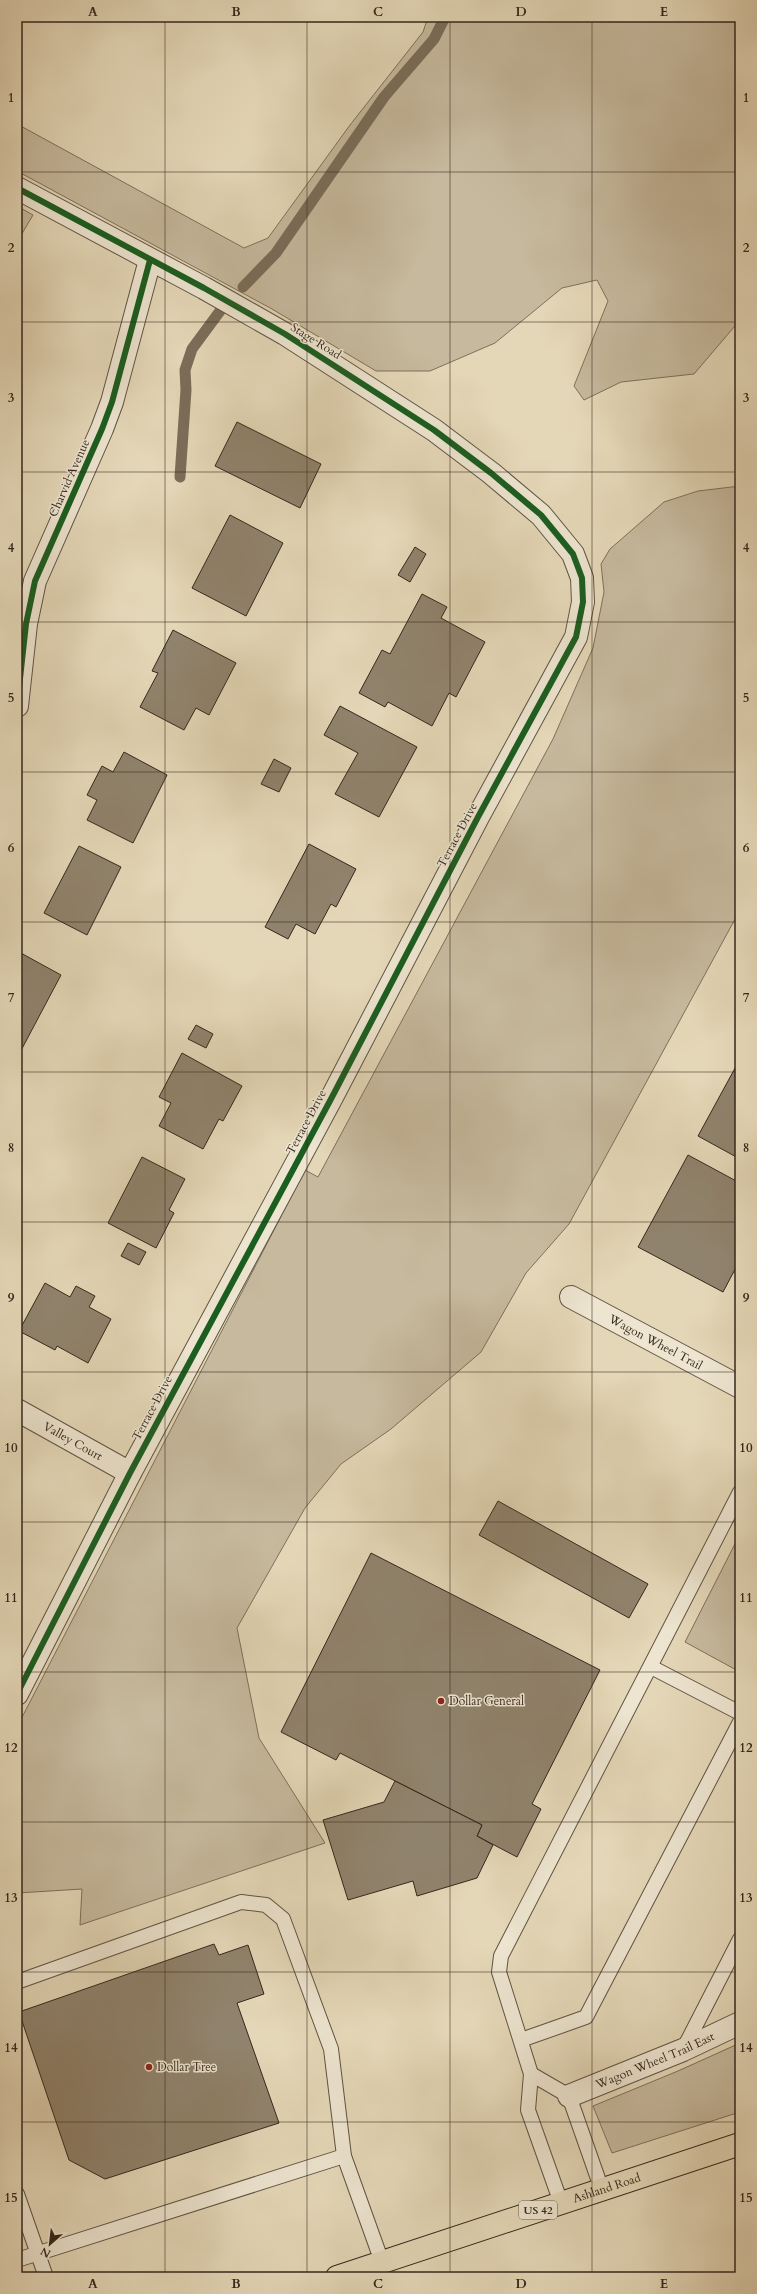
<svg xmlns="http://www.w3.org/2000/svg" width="757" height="2294" font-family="Cardo,serif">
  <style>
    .green { fill: #c6b99d; stroke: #7e705c }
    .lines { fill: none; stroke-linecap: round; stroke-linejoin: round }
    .stream { stroke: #7a6d59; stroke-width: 11 }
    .building { fill: #90836d; stroke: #35271c }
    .service-casing { stroke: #615343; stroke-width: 16 }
    .minor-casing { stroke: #615343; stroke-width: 24 }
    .primary-casing { stroke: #35271c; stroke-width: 24 }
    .service { stroke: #ede5d0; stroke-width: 14 }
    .minor { stroke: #ede5d0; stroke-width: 22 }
    .primary { stroke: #e4d7b7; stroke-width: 22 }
    .cycleway-casing { stroke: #ede5d0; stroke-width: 8 }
    .cycleway { stroke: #1b5e20; stroke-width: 6 }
    .grid { fill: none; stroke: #35271c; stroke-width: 1; stroke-opacity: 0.55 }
    .poi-dot { fill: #8f2418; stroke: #ede5d0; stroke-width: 1.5 }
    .labels { text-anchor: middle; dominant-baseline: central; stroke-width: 3; stroke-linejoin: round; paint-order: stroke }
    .shield { fill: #ede5d0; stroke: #6c6052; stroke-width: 1 }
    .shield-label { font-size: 11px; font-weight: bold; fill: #35271c }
    .street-label { font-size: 12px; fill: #35271c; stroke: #ede5d0 }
    .poi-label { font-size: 12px; fill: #35271c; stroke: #ede5d0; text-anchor: start }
    .neatline { fill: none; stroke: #35271c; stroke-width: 1.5 }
    .grid-label { font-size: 13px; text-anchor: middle; font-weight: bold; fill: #35271c }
  </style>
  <rect width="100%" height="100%" fill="#e4d7b7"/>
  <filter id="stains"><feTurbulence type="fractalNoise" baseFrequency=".005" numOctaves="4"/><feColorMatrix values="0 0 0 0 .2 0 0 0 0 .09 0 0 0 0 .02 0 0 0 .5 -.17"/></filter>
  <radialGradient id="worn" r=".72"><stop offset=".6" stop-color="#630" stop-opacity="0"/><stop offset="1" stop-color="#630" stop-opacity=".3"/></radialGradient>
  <g class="green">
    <path d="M428,17H740V320L694,374L621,382L584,400L574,386L608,301L597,280L562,288L495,343L430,371H376L272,309L17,171V124L244,248L268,238L350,125L423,32Z"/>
    <path d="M17,206L33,215L17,242Z"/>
    <path d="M740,486V910L569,1224L526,1273L481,1352L391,1429L341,1464L305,1508L237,1628L259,1738L325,1843L80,1925L82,1889L17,1893V1727L305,1170L318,1177L553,739L593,648L604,592L601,564L610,549L664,502L698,491Z"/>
    <path d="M740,1534V1672L685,1642Z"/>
    <path d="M740,2043V2112L612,2153L593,2106L678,2071Z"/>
  </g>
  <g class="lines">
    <g class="stream">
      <path d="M243,287L276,253L384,97L434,39L445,17"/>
      <path d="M180,477L186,390L185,370L192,349L223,307"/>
    </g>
  </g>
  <g class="building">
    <path d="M237,422L321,464L300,508L215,466Z"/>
    <path d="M230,515L283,543L246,616L192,588Z"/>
    <path d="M415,547L426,554L410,582L398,575Z"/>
    <path d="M422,594L447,607L441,618L485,642L456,697L449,693L432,726L388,702L385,707L359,693L382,650L390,654Z"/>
    <path d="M173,630L236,663L209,715L196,708L184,730L140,707L158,673L152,671Z"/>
    <path d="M340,706L417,747L379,817L335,794L358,753L324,735Z"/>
    <path d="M124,752L167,775L133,843L87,820L97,800L87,795L102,766L113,772Z"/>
    <path d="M274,759L291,768L279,792L261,784Z"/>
    <path d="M309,844L356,869L336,907L331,904L315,934L296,924L288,939L265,927Z"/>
    <path d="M79,846L121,867L87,935L44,913Z"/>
    <path d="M19,952L61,975L17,1058V955Z"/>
    <path d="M196,1025L213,1034L206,1048L188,1039Z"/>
    <path d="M182,1053L242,1086L223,1121L219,1119L203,1149L159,1126L171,1103L159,1097Z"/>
    <path d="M740,1059V1159L698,1136Z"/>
    <path d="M688,1155L740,1183V1260L723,1292L638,1247Z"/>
    <path d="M142,1157L185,1179L169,1210L174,1213L156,1248L108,1223Z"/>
    <path d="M128,1243L146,1252L139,1265L121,1256Z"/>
    <path d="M45,1283L70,1297L76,1286L95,1296L89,1307L111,1319L88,1363L57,1346L55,1350L19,1331Z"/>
    <path d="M498,1501L648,1584L629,1618L479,1535Z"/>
    <path d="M371,1553L600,1670L532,1804L541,1809L517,1857L477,1836L482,1825L340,1753L336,1760L281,1732Z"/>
    <path d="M395,1781L482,1825L477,1836L493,1845L477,1878L417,1896L413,1881L348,1900L323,1820L384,1802Z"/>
    <path d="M214,1944L219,1955L248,1945L264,1994L237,2003L279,2123L105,2179L69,2160L19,2012Z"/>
  </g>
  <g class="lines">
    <g class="service-casing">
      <g id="service">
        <path d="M651,1667L740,1713"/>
        <path d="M17,1982L241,1902L266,1905L283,1919L331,2049L344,2156L382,2262"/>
        <path d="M521,2040L586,2017L740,1722"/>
        <path d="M683,2050L740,1939"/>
        <path d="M531,2074L569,2096L602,2190"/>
        <path d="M17,2194L46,2277"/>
        <path d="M561,2203L528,2110L531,2074L499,1972L501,1956L740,1492"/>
        <path d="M17,2260L344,2156"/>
      </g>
    </g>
    <g class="minor-casing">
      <g id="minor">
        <path d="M17,188L204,288L285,334L434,430L491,473L541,515L573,554L582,578L583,602L576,637L478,817L331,1099L130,1473L17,1694"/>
        <path d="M17,706L26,624L35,581L102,429L112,402L150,260"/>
        <path id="s1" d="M571,1297L740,1387"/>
        <path id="s2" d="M17,1410L130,1473"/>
        <path id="s3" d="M569,2096L683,2050L740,2023"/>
      </g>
    </g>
    <g class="primary-casing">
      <g id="primary">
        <path id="s4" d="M337,2277L740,2144"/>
      </g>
    </g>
    <use href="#service" class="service"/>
    <use href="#minor" class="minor"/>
    <use href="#primary" class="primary"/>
    <g class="cycleway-casing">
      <g id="cycleway">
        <path d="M17,188L204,288L285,334L434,430L491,473L541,515L573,554L582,578L583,602L576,637L478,817L331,1099L130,1473L17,1694"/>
        <path d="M17,706L26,624L35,581L102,429L112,402L150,260"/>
      </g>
    </g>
    <use href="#cycleway" class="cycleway"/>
  </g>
  <path class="grid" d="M165,17V2277M307,17V2277M450,17V2277M592,17V2277M17,172H740M17,322H740M17,472H740M17,622H740M17,772H740M17,922H740M17,1072H740M17,1222H740M17,1372H740M17,1522H740M17,1672H740M17,1822H740M17,1972H740M17,2122H740"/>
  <g class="poi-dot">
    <circle cx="441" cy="1701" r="4"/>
    <circle cx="149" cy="2067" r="4"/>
  </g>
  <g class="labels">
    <rect class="shield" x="519" y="2201" width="38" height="18" rx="3"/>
    <g class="shield-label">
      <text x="538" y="2210">US 42</text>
    </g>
    <g class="street-label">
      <text transform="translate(316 341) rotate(32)">Stage Road</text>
      <text transform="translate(69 478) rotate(-66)">Charvid Avenue</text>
      <text transform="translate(457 835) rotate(-62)">Terrace Drive</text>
      <text transform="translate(306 1122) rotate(-62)">Terrace Drive</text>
      <text stroke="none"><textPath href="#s1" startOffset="96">Wagon Wheel Trail</textPath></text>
      <text transform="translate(152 1408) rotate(-62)">Terrace Drive</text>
      <text stroke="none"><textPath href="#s2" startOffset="64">Valley Court</textPath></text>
      <text stroke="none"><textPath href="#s3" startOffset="93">Wagon Wheel Trail East</textPath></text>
      <text stroke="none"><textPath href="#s4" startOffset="284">Ashland Road</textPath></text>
    </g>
    <g class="poi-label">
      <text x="449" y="1701">Dollar General</text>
      <text x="157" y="2067">Dollar Tree</text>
    </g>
  </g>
  <rect width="757" height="2294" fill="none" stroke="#e4d7b7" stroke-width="44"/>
  <g transform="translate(50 2244) rotate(208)" stroke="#ede5d0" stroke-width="3" paint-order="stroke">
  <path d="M0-3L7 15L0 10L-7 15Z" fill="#35271c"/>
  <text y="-6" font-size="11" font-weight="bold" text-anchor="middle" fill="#35271c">N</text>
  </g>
  <rect x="22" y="22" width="713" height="2250" class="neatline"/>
  <g class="grid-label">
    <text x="93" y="16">A</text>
    <text x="236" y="16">B</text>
    <text x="378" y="16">C</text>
    <text x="521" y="16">D</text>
    <text x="664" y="16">E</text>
    <text x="11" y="102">1</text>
    <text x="746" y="102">1</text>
    <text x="11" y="252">2</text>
    <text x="746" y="252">2</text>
    <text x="11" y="402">3</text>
    <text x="746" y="402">3</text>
    <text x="11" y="552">4</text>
    <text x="746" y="552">4</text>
    <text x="11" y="702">5</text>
    <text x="746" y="702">5</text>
    <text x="11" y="852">6</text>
    <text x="746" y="852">6</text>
    <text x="11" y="1002">7</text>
    <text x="746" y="1002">7</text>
    <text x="11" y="1152">8</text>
    <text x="746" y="1152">8</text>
    <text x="11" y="1302">9</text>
    <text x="746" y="1302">9</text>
    <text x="11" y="1452">10</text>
    <text x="746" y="1452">10</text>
    <text x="11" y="1602">11</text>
    <text x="746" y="1602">11</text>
    <text x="11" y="1752">12</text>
    <text x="746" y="1752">12</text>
    <text x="11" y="1902">13</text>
    <text x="746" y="1902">13</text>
    <text x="11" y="2052">14</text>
    <text x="746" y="2052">14</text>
    <text x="11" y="2202">15</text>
    <text x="746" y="2202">15</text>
    <text x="93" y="2288">A</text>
    <text x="236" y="2288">B</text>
    <text x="378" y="2288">C</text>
    <text x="521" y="2288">D</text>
    <text x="664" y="2288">E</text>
  </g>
  <rect width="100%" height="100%" filter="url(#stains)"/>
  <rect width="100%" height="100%" fill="url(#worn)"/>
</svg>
